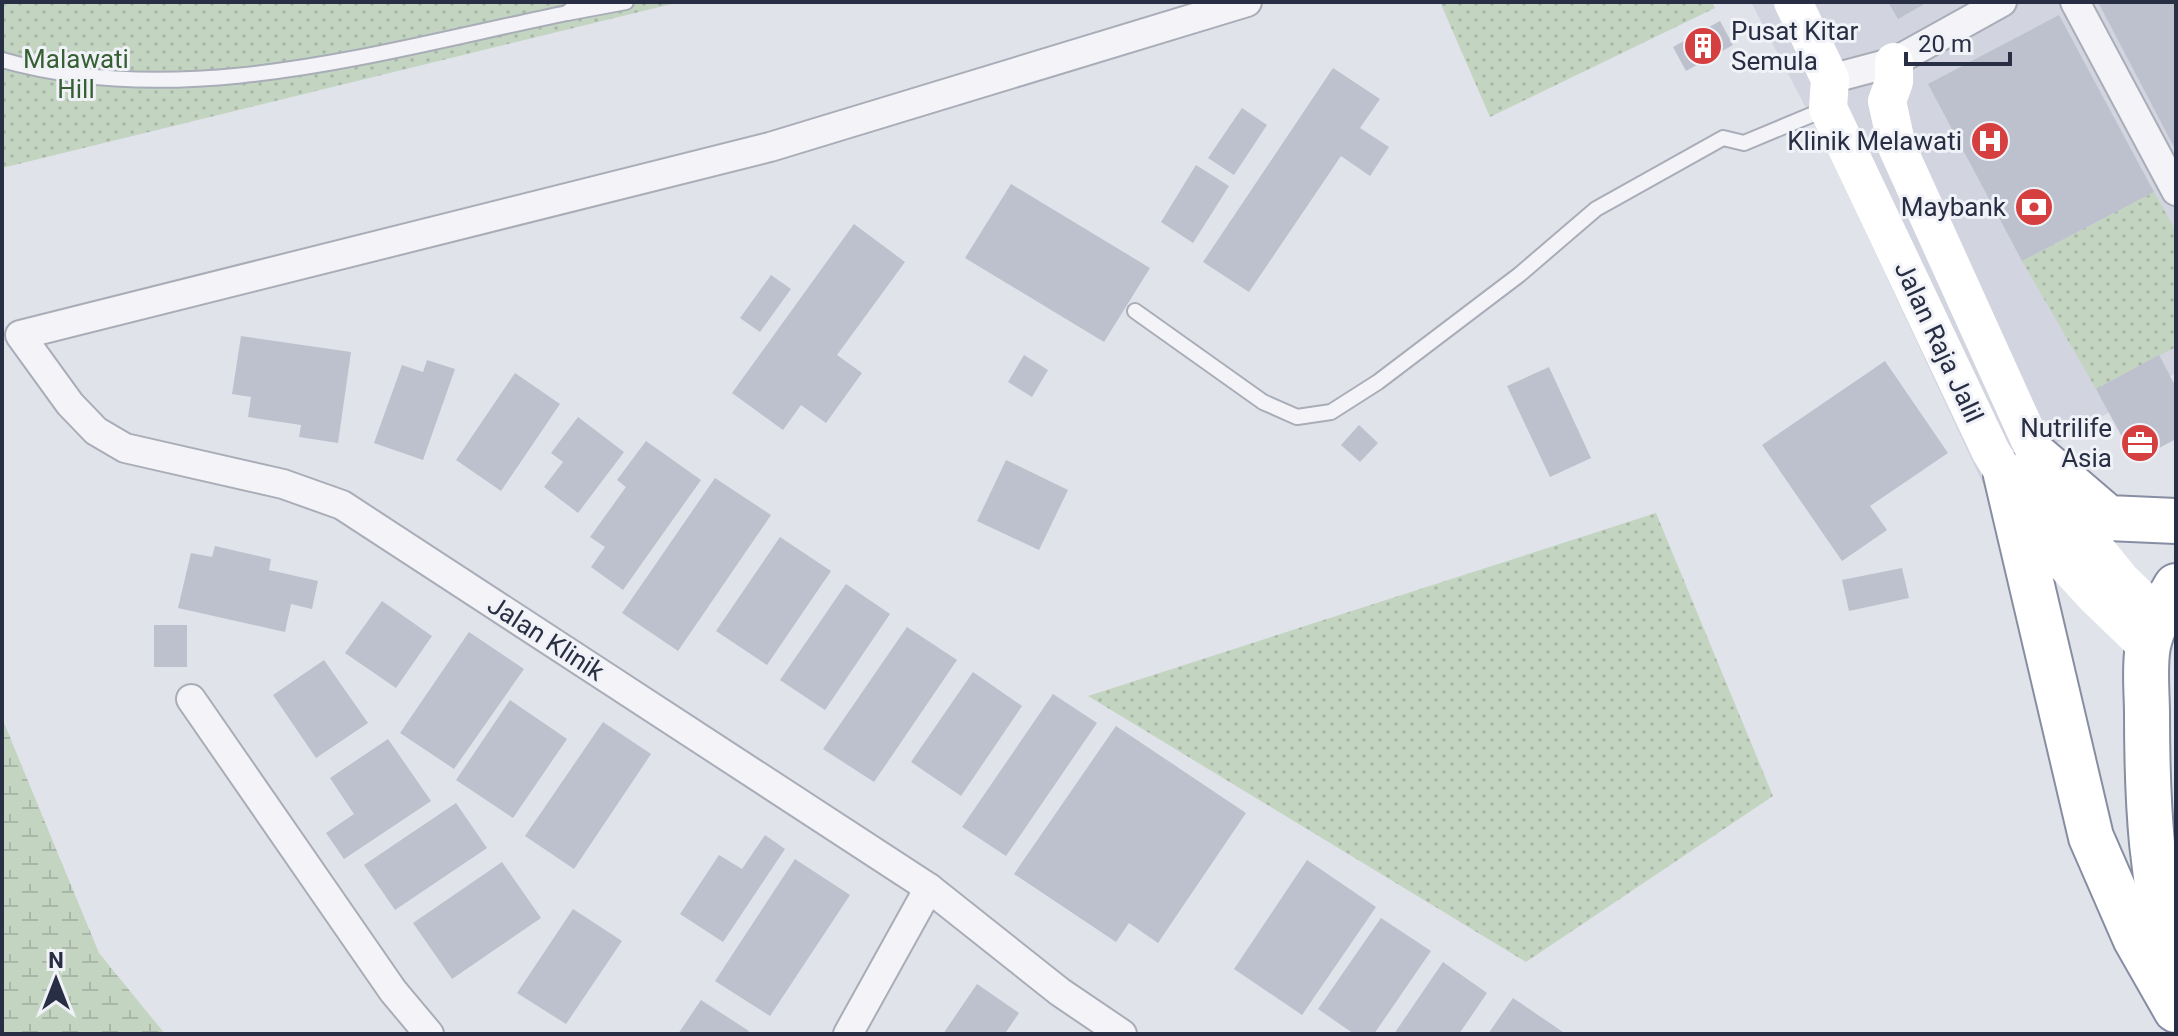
<svg xmlns="http://www.w3.org/2000/svg" width="2178" height="1036" font-family="Roboto,sans-serif">
  <style>
    .built { fill: #d2d5df }
    .green { fill: url(#green-dots) }
    .wetland { fill: url(#wetland-marsh) }
    .building { fill: #bdc1cd }
    .lines { fill: none; stroke-linecap: round; stroke-linejoin: round }
    .lane-casing { stroke: #a9adb8; stroke-width: 18 }
    .street-casing { stroke: #a9adb8; stroke-width: 32 }
    .highway-casing { stroke: #878da2; stroke-width: 48 }
    .lane { stroke: #f4f4f8; stroke-width: 14 }
    .street { stroke: #f4f4f8; stroke-width: 28 }
    .secondary { stroke: #fff; stroke-width: 38 }
    .highway { stroke: #fff; stroke-width: 44 }
    .labels { text-anchor: middle; dominant-baseline: central; stroke-width: 6; stroke-linejoin: round; paint-order: stroke }
    .poi-label { font-size: 26px; fill: #282e43; stroke: #f0f2f7; text-anchor: end }
    .park-label { font-size: 26px; fill: #365f34; stroke: #f0f2f7 }
    .street-label { font-size: 26px; fill: #282e43; stroke: #f0f2f7 }
  </style>
  <defs>
    <pattern id="green-dots" width="8" height="8" patternUnits="userSpaceOnUse" patternTransform="scale(2)"><rect width="8" height="8" fill="#c3d5c1"/><path d="M2 2h.1M6 6h.1" fill="none" stroke="#a8b7a7" stroke-width="1.8" stroke-linecap="round"/></pattern>
    <pattern id="wetland-marsh" width="20" height="14" patternUnits="userSpaceOnUse" patternTransform="scale(2)"><rect width="20" height="14" fill="#c3d5c1"/><path d="M1 5h8M5 5V1M11 12h8M15 12V8" fill="none" stroke="#a8b7a7"/></pattern>
  </defs>
  <rect width="100%" height="100%" fill="#e0e3ea"/>
  <path class="built" d="M1751,2H2176V373L1984,486L1823,141Z"/>
  <g class="green">
    <path d="M2,2H680L2,168Z"/>
    <path d="M1440,2H1712L1715,8L1490,117Z"/>
    <path d="M2154,192L2176,231V347L2096,389L2022,261Z"/>
    <path d="M1656,513L1773,796L1526,962L1088,696Z"/>
  </g>
  <path class="wetland" d="M2,718L99,953L165,1034H2Z"/>
  <g class="building">
    <path d="M1888,2H1928L1898,19Z"/>
    <path d="M2098,2H2176V151L2152,105Z"/>
    <path d="M2059,15L2154,192L2022,261L1928,84Z"/>
    <path d="M1720,21L1733,45L1686,71L1673,47Z"/>
    <path d="M1333,68L1380,99L1360,128L1389,147L1370,176L1341,156L1249,292L1203,262Z"/>
    <path d="M1242,108L1267,125L1234,175L1208,158Z"/>
    <path d="M1196,165L1229,186L1193,243L1161,222Z"/>
    <path d="M1011,184L1150,268L1104,342L965,258Z"/>
    <path d="M854,224L905,262L837,355L862,373L826,423L801,405L783,430L732,393Z"/>
    <path d="M771,275L791,289L760,332L740,318Z"/>
    <path d="M241,336L351,352L338,443L299,437L301,425L248,417L251,397L232,394Z"/>
    <path d="M1024,355L1048,370L1032,397L1008,382Z"/>
    <path d="M2159,355L2176,387V439L2135,461L2096,389Z"/>
    <path d="M427,360L455,369L423,460L374,443L402,365L423,372Z"/>
    <path d="M1885,361L1948,453L1870,506L1887,530L1842,561L1762,445Z"/>
    <path d="M1549,367L1591,458L1550,477L1507,386Z"/>
    <path d="M515,373L560,404L501,491L456,460Z"/>
    <path d="M578,417L624,452L578,513L544,487L563,462L551,453Z"/>
    <path d="M1359,425L1378,443L1360,462L1341,445Z"/>
    <path d="M646,441L701,480L623,590L591,567L605,547L590,537L626,487L617,480Z"/>
    <path d="M1006,460L1068,490L1039,550L977,521Z"/>
    <path d="M715,478L771,515L678,651L622,613Z"/>
    <path d="M780,537L831,571L767,665L716,631Z"/>
    <path d="M215,546L271,559L269,570L318,581L312,609L291,604L285,632L178,608L191,553L212,557Z"/>
    <path d="M1902,568L1909,598L1849,611L1842,580Z"/>
    <path d="M846,584L890,614L825,710L780,680Z"/>
    <path d="M382,601L432,636L396,688L345,653Z"/>
    <rect x="154" y="625" width="33" height="42"/>
    <path d="M907,627L957,660L874,782L823,749Z"/>
    <path d="M469,632L524,669L454,769L400,733Z"/>
    <path d="M324,660L368,723L316,758L273,695Z"/>
    <path d="M973,672L1022,706L961,796L911,762Z"/>
    <path d="M1053,694L1097,723L1006,856L962,827Z"/>
    <path d="M510,700L567,739L513,818L456,780Z"/>
    <path d="M603,722L651,754L574,869L525,836Z"/>
    <path d="M1116,726L1246,813L1158,943L1129,923L1116,942L1014,874Z"/>
    <path d="M388,739L431,801L344,859L326,833L354,814L330,778Z"/>
    <path d="M456,803L487,848L395,910L364,865Z"/>
    <path d="M765,835L785,849L723,942L680,914L719,855L742,869Z"/>
    <path d="M795,859L850,895L770,1016L715,981Z"/>
    <path d="M1307,860L1376,907L1302,1015L1234,969Z"/>
    <path d="M502,862L541,918L452,979L413,923Z"/>
    <path d="M573,909L622,941L566,1024L517,993Z"/>
    <path d="M1381,918L1431,951L1374,1034H1354L1318,1009Z"/>
    <path d="M1443,962L1487,993L1459,1034H1394Z"/>
    <path d="M977,984L1019,1013L1006,1032L1010,1034H943Z"/>
    <path d="M1513,998L1563,1032L1561,1034H1488Z"/>
    <path d="M701,1000L749,1031L747,1034H678Z"/>
  </g>
  <g class="lines">
    <g class="lane-casing">
      <g id="lane">
        <path d="M567,13L626,2"/>
        <path d="M2,60C186,112 386,50 567,13L580,2"/>
        <path d="M1135,311L1263,402L1297,417L1331,412L1378,382L1519,275L1596,209L1723,138L1744,143L1828,108"/>
      </g>
    </g>
    <g class="street-casing">
      <g id="street">
        <path d="M2075,2L2176,191"/>
        <path d="M1830,79L1894,62L2002,2"/>
        <path d="M191,699L393,991L429,1034"/>
        <path d="M848,1034L929,888"/>
        <path d="M1122,1034L1060,992L929,888L342,505L283,484L125,448L96,431L70,404L20,335L770,147L1247,2"/>
      </g>
    </g>
    <g class="highway-casing">
      <g id="highway">
        <path d="M2038,458L2108,518L2176,521"/>
        <path d="M2006,475L2091,837L2135,938L2176,1010"/>
        <path d="M2176,586C2165,605 2152,625 2148,646C2144,667 2147,692 2147,714C2147,805 2151,884 2176,973"/>
      </g>
    </g>
    <use href="#lane" class="lane"/>
    <use href="#street" class="street"/>
    <g class="secondary">
      <path d="M1793,2L1830,79L1828,108L1991,452L2050,547L2094,595L2148,647"/>
      <path d="M1894,62V82L1887,101L1897,147L2038,458L2085,536L2121,580L2159,617"/>
    </g>
    <use href="#highway" class="highway"/>
  </g>
  <defs>
    <g id="building-disc" transform="scale(2)"><circle r="9.5" fill="#d63f3f" stroke="#f0f2f7"/><path d="M-4-6H4V6H1V3H-1V6H-4ZM-2.5-4.3h1.7v1.8h-1.7ZM.8-4.3h1.7v1.8H.8ZM-2.5-1h1.7V.8h-1.7ZM.8-1h1.7V.8H.8Z" fill="#fff"/></g>
    <g id="hospital-disc" transform="scale(2)"><circle r="9.5" fill="#d63f3f" stroke="#f0f2f7"/><path d="M-5-5h3v3.5h4V-5h3V5h-3V1.5h-4V5h-3Z" fill="#fff"/></g>
    <g id="bank-disc" transform="scale(2)"><circle r="9.5" fill="#d63f3f" stroke="#f0f2f7"/><path d="M-6-4H6V4H-6ZM0-2.3a2.3 2.3 0 1 0 0 4.6a2.3 2.3 0 1 0 0-4.6Z" fill="#fff"/></g>
    <g id="office-disc" transform="scale(2)"><circle r="9.5" fill="#d63f3f" stroke="#f0f2f7"/><path d="M-6-3h4V-5.5h4V-3h4V5H-6ZM-1-4.5V-3h2v-1.5ZM-6 0V1H6V0Z" fill="#fff"/></g>
  </defs>
  <g fill-rule="evenodd">
    <use href="#building-disc" x="1703" y="46"/>
    <use href="#hospital-disc" x="1990" y="141"/>
    <use href="#bank-disc" x="2034" y="207"/>
    <use href="#office-disc" x="2140" y="443"/>
  </g>
  <g class="labels">
    <g class="poi-label">
      <text x="1731" y="31" text-anchor="start">Pusat Kitar<tspan x="1731" dy="30">Semula</tspan></text>
      <text x="1962" y="141">Klinik Melawati</text>
      <text x="2006" y="207">Maybank</text>
      <text x="2112" y="428">Nutrilife<tspan x="2112" dy="30">Asia</tspan></text>
    </g>
    <g class="park-label">
      <text x="76" y="59">Malawati<tspan x="76" dy="30">Hill</tspan></text>
    </g>
    <g class="street-label">
      <text transform="translate(1939 342) rotate(65)">Jalan Raja Jalil</text>
      <text transform="translate(546 638) rotate(33)">Jalan Klinik</text>
    </g>
  </g>
  <rect width="2178" height="1036" fill="none" stroke="#282e43" stroke-width="8"/>
  <g transform="translate(56 980)" stroke="#f0f2f7" stroke-width="6" paint-order="stroke">
  <path d="M0-6L14 30L0 20L-14 30Z" fill="#282e43"/>
  <text y="-12" font-size="22" font-weight="bold" text-anchor="middle" fill="#282e43">N</text>
  </g>
  <path d="M1906 52v12h104v-12" fill="none" stroke="#282e43" stroke-width="4"/>
  <text x="1918" y="52" font-size="24" fill="#282e43" stroke="#f0f2f7" stroke-width="6" paint-order="stroke">20 m</text>
</svg>
